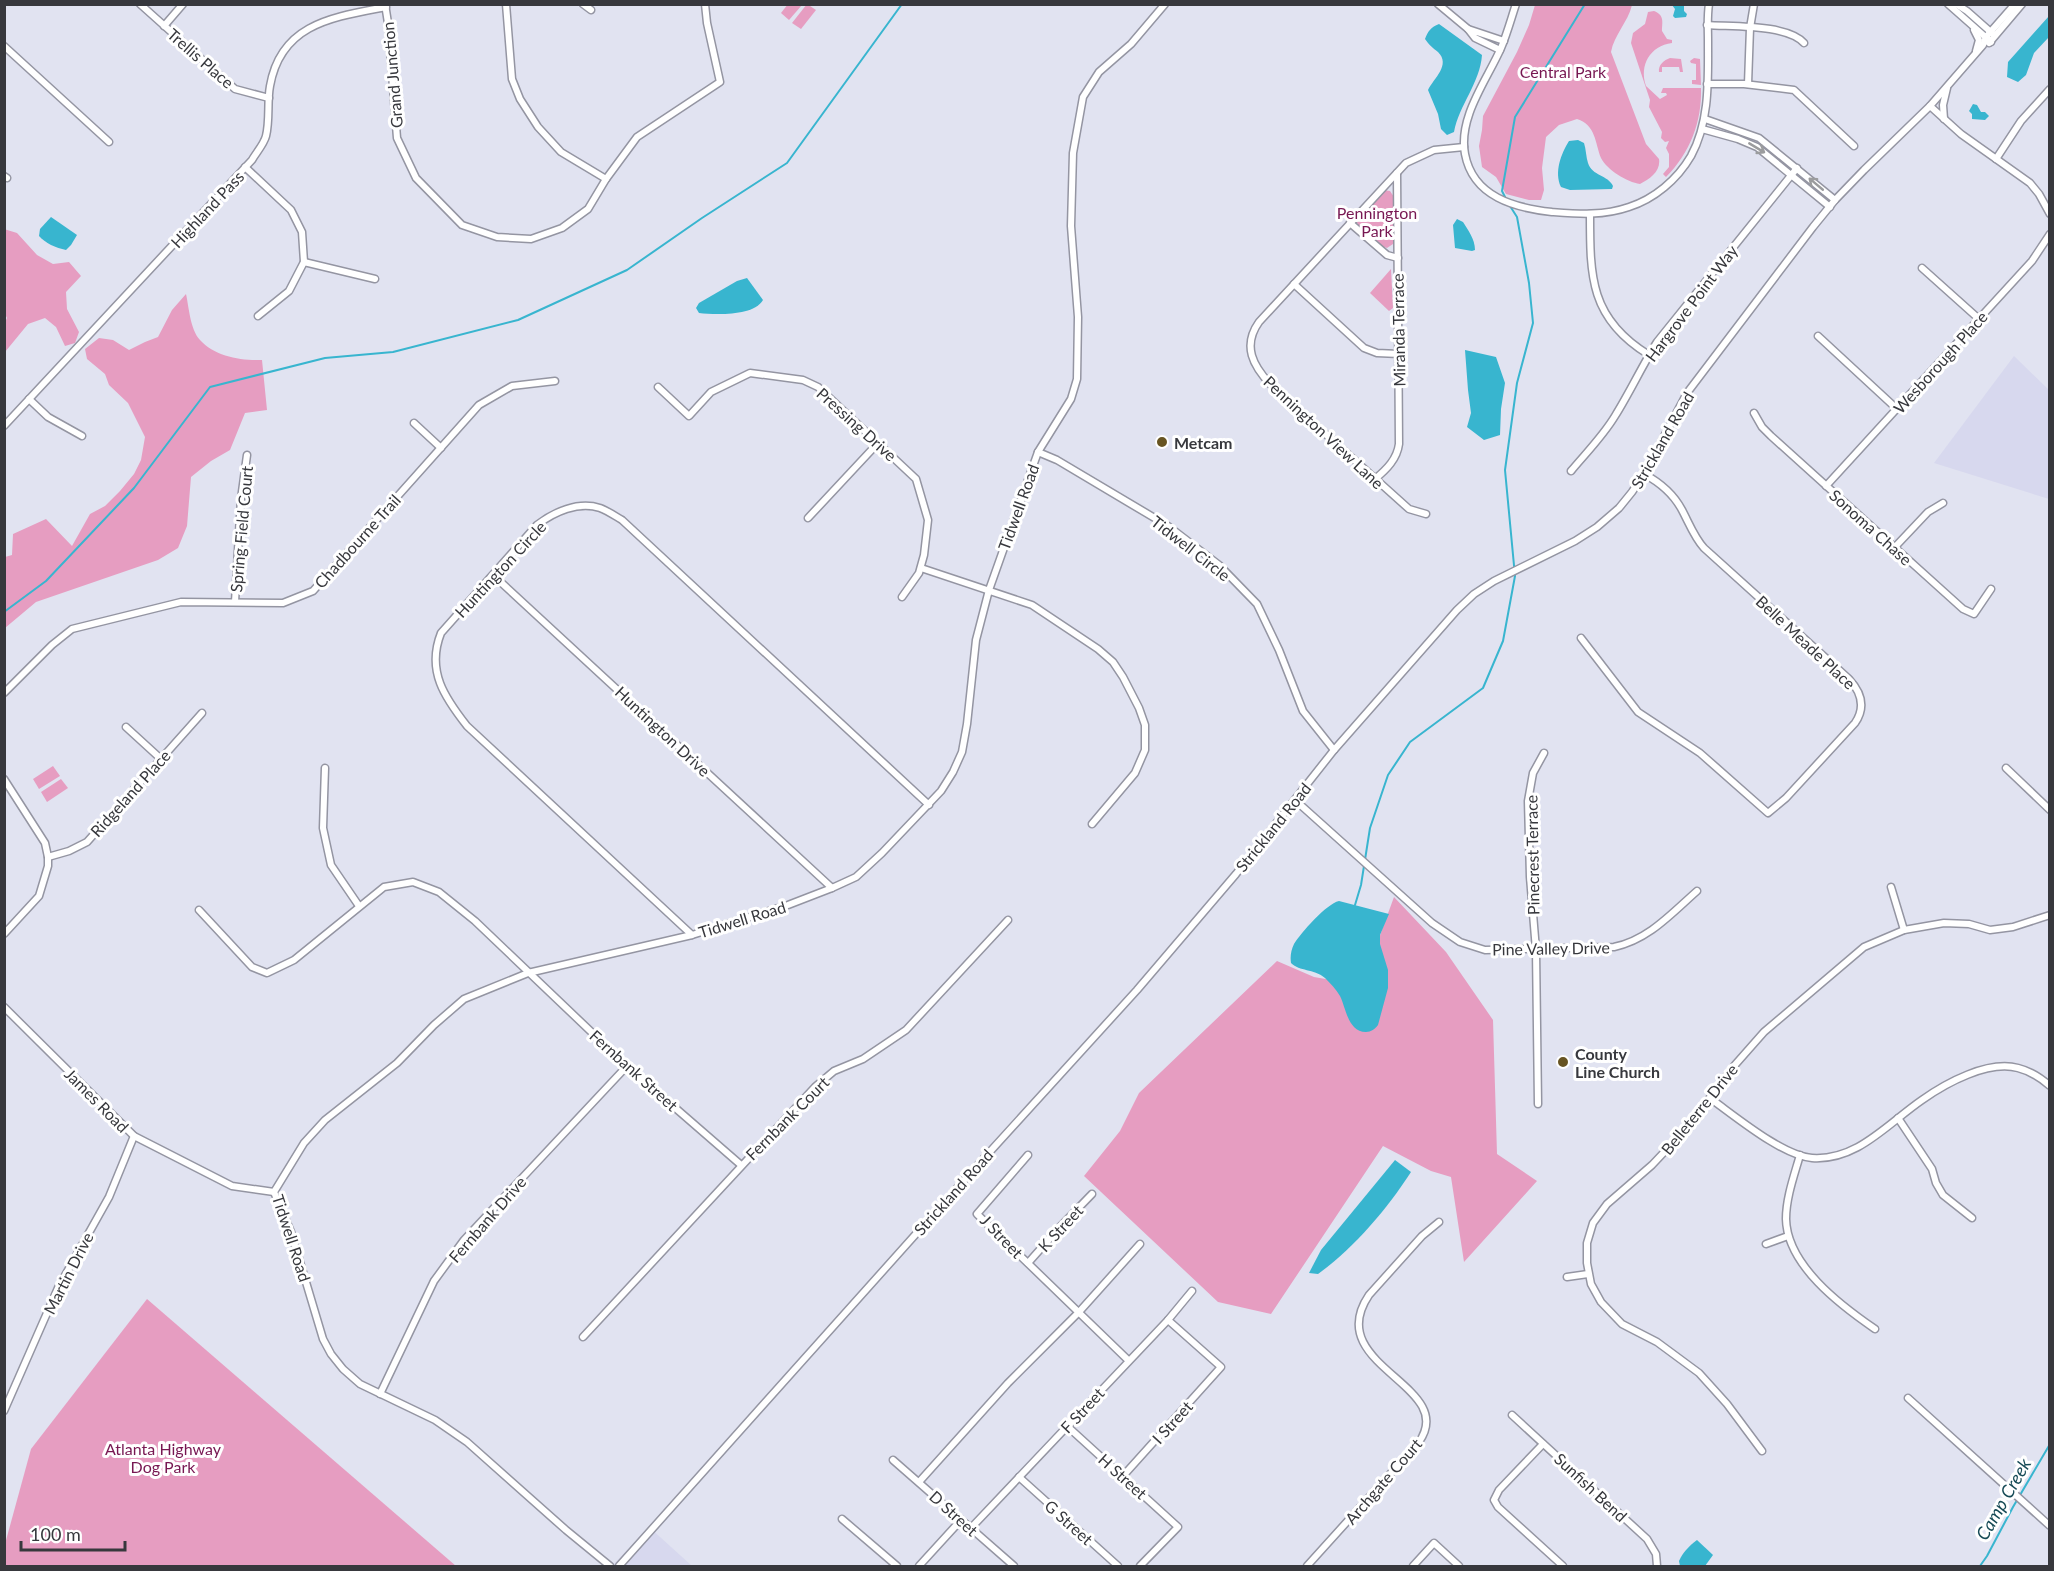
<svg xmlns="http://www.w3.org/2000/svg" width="2054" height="1571" font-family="Lato,sans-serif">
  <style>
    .built { fill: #d7d8ee }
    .green { fill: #e69dc1 }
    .water { fill: #38b5cf }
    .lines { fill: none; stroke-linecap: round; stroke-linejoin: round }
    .stream { stroke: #38b5cf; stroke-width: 2 }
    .street-casing { stroke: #9495a2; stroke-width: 9 }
    .street { stroke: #fff; stroke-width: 6 }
    .oneway { stroke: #9b9c9e }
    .poi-dot { fill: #675422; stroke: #fff; stroke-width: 2 }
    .labels { text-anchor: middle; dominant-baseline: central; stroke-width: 6; stroke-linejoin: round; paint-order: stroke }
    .street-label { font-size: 16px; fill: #37383d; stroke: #fff }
    .park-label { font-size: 16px; fill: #771752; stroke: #fff }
    .poi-label { font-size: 16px; font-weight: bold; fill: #37383d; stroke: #fff; text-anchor: start }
    .water-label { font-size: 18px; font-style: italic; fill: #164a56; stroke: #fff }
  </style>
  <rect width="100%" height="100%" fill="#e1e3f1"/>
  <g class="built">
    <path d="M2014,356L2049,390V499L1934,463Z"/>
    <path d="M649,1527L692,1566H612Z"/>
  </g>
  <g class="green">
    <path d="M788,4L802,5L789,20L781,13Z"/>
    <path d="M807,4L816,10L801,29L792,23Z"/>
    <path d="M1535,5H1632C1628,22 1614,35 1611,52L1646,144L1659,159C1661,171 1650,179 1640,184C1627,182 1607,170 1601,158C1595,143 1596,125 1577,119L1559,125L1546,137L1542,168L1544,190L1541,200H1529L1506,194L1496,177L1482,167L1479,146L1482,130L1483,116L1517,52L1529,25Z"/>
    <path d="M1654,11C1665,15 1662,23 1662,31L1667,39L1672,40V43C1650,46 1639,65 1646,86L1660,99L1667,95L1666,93H1661L1663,88H1701C1702,122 1690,153 1666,177L1663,174L1669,167V154L1666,148L1669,141L1665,142L1661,138L1662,132L1649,107L1650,100L1631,43L1633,33L1645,24L1648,12Z"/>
    <path d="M1670,58L1681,59L1683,72H1680L1679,67H1662V72H1659C1658,65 1664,60 1670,58Z"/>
    <path d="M1694,58L1700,59L1701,85L1692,84V80H1696V64L1691,63L1690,61Z"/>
    <path d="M1383,190L1390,191L1394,197V241L1393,244L1387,248C1376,245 1359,231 1356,220Z"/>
    <path d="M4,229L17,233L37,255L53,264L69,262L81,276L66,292L67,309L79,332L75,343L65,346L56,327L45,318L28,324L5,352V322L7,318L4,312Z"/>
    <path d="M1391,269L1393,308L1389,311L1370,293Z"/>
    <path d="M186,294C189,307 190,329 200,340C214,356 241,361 262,360L267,410L245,413L230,450L211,461L191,477L187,526L178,548L158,560L36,602L5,628V557L12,555L13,534L46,519L72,546L90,514L105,506L120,491L134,474L141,460L145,437L128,403L109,385L105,374L87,359L85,349L99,338L113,340L129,350L145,342L158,337L172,310Z"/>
    <path d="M53,766L60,776L39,789L33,779Z"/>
    <path d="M61,779L68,788L47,802L41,792Z"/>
    <path d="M1394,897L1446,952L1493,1020L1497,1154L1537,1181L1464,1262L1451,1177L1431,1171L1383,1146L1271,1314L1218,1302L1084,1176L1120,1131L1139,1093L1277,961L1314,977L1349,983L1375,949Z"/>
    <path d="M147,1299L456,1566H5V1544L31,1449Z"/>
  </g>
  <g class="water">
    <path d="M1672,5H1684V11L1687,14L1686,17L1675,18L1673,16L1675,9Z"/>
    <path d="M2049,16V37L2034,53L2026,75L2018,82L2007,77L2008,62Z"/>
    <path d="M1439,24L1482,55C1480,83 1459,105 1454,132L1447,135L1441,129L1438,114L1428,90C1434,78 1451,65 1438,52C1433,48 1429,45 1425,39C1428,31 1431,27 1439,24Z"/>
    <path d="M1973,104L1977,105L1981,112H1985L1989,116L1985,120L1972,119V114L1969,111Z"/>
    <path d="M1578,140L1584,143C1586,149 1586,157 1588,163C1592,176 1608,175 1613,186L1612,189L1570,190L1561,187C1554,172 1561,154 1569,141Z"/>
    <path d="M51,217L77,235L71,245L66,250C56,248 45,243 39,236L40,229Z"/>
    <path d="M1457,219L1463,222C1468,230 1475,239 1475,250L1472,251L1455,248L1453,225Z"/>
    <path d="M747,278L763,300C754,316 716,315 699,313L696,308L699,303L737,281Z"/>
    <path d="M1465,350L1496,357L1505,383L1501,409L1500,435L1484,440L1467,427L1471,413L1468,390Z"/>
    <path d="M1339,901L1389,914L1380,935V944L1388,970V988L1378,1025C1375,1029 1371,1032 1366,1032C1348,1032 1346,1008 1340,996C1336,989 1330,983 1325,978C1313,968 1300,972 1291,963C1290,957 1291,950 1294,944C1301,933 1326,904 1339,901Z"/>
    <path d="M1395,1160L1411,1172C1387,1209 1354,1248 1318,1274L1309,1273L1321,1250Z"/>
    <path d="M1697,1540L1713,1555L1705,1566H1680L1679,1561C1683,1552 1689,1546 1697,1540Z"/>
  </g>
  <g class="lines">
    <g class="stream">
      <path d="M1507,201L1502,191L1515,117L1585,4"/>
      <path d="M4,612L46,581L134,488L210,387L325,358L393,352L518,320L627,270L702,218L787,163L902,4"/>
      <path d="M1355,905L1361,885L1370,828L1388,775L1410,742L1483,688L1503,641L1515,576L1505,470L1517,383L1533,323L1529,283L1517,217L1510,206"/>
      <path d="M1980,1566L1987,1556L2013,1507L2050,1444"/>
    </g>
    <g class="street-casing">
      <g id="street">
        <path d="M140,4L235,89L269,98"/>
        <path d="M385,4L388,23L397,138L416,178L462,225L497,237L531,239L562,228L588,209L606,179L637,137L720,82L707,23L705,4"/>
        <path d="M506,4L512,79L520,99L538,127L561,152L606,179"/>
        <path d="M583,4L591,10"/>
        <path d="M1438,4L1468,29"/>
        <path d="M1516,4C1511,19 1507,34 1501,48C1487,80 1458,117 1465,154C1473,197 1515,208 1552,212C1579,214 1603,216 1629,207C1654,199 1677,180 1691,156C1710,121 1708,80 1708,41C1708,29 1707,17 1709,4"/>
        <path d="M1948,4L1991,42"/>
        <path d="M1956,4L1967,11L1993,34"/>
        <path d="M1707,25C1732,27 1787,24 1804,43"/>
        <path d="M164,26L183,4"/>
        <path d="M1974,30L1979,40L1976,51"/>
        <path d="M1989,43L2022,4"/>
        <path d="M4,46L109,142"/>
        <path d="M1500,50L1475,38L1468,29L1504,41"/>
        <path d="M1707,84H1744L1794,90L1854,146"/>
        <path d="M1748,84L1750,28L1754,4"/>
        <path d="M1930,106L1961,134L2030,183L2039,194L2050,214"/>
        <path d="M1705,119L1759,138L1835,200"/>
        <path d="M1944,119L1943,105L1947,88"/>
        <path d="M1702,129L1738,139L1757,147L1830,207"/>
        <path d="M1996,159L2021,121L2050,89"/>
        <path d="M245,167L291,210L302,232L304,262L289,291L258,316"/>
        <path d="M4,176L7,178"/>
        <path d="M1590,214C1590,277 1590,319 1649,355"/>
        <path d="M1350,223L1387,255L1398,258"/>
        <path d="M304,262L375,279"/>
        <path d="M1922,268L1979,319"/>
        <path d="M1294,284L1364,348L1377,353L1399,354"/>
        <path d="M1818,336L1897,409"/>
        <path d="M658,387L689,416L711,392L750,373L803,380L818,387L916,479L928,520L924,555L919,573L902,597"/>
        <path d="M29,399L48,417L82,436"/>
        <path d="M1754,413L1762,427L1771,436L1963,609L1974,614L1991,589"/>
        <path d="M414,423L441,448"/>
        <path d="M4,426L252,160C256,153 264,144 266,136C270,120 267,102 270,86C281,23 334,17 386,7"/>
        <path d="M1038,452L1057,460L1168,526L1219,565L1257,604L1279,650L1303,711L1334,750"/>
        <path d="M1571,471C1586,453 1603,436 1615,416C1630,392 1642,366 1657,342L1797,168"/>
        <path d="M1375,479C1387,469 1397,459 1399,444L1397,173"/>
        <path d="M1826,486L2032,261L2050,234"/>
        <path d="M1426,514L1409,509L1271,385C1253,366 1242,346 1259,322L1406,163L1434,150L1464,147"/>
        <path d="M808,518L878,443"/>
        <path d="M1894,548L1928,512L1943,503"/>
        <path d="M921,568L1032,605L1098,649L1113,662L1123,677L1139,708L1145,725V750L1135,773L1092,824"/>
        <path d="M493,575L832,888"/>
        <path d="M235,602L241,499L247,455"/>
        <path d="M1581,638L1638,712L1700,753L1768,813L1786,798L1855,723C1866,707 1861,692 1849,679L1704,548C1694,537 1689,523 1682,510C1674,495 1659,482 1644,474"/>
        <path d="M4,693L52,645L72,629L181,602L283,603L313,591L479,405L512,386L555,381"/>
        <path d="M126,727L161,759"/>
        <path d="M325,768L323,828L331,865L359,906"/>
        <path d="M2006,768L2050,810"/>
        <path d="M4,779L45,843L48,857V866L39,896L4,934"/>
        <path d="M1295,800L1432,923L1460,942L1485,950L1614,947C1648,940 1671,914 1697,891"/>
        <path d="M48,857L69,851L87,842L202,713"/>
        <path d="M1891,887L1904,930"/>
        <path d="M199,910L252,967L267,973L294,960L384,887L413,882L439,892L475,921L627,1066L741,1165"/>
        <path d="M692,935L467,726C445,698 426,671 441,633L537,525C554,512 578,501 600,508C608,511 615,516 622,520L929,805"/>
        <path d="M4,1007L134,1136L232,1186L274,1192"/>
        <path d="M1711,1099C1735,1116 1783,1156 1812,1158C1857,1161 1887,1124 1922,1100C1946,1083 1988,1060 2018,1068C2030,1071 2041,1078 2050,1086"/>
        <path d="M1538,1104L1536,950L1530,877L1528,801L1533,773L1544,753"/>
        <path d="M1898,1118L1932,1169L1936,1183L1943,1195L1972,1218"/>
        <path d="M1028,1155L977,1214L1128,1360"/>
        <path d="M1800,1155C1794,1176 1786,1198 1786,1219C1787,1265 1840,1305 1875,1329"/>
        <path d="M1766,1244L1788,1236"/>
        <path d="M1028,1263L1060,1227L1092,1194"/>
        <path d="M1567,1277L1588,1274"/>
        <path d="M583,1337L815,1087L834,1071L863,1059L906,1030L1008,920"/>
        <path d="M380,1394L434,1281L464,1240L627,1066"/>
        <path d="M1908,1398L2050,1526"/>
        <path d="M4,1411L58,1288L109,1197L134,1136"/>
        <path d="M1512,1415L1647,1539L1656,1554L1657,1566"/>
        <path d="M1067,1426L1178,1527L1140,1566"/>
        <path d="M1543,1444L1499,1490L1494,1500L1498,1507L1563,1566"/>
        <path d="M1762,1451L1727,1404L1699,1373L1657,1342L1622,1324L1601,1302L1591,1284L1587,1263V1243L1593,1223L1607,1204L1652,1165L1686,1129L1734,1066L1764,1032L1864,947L1904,930L1944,923L1969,924L1990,930L2013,927L2050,915"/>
        <path d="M893,1460L1014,1566"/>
        <path d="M1123,1476L1221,1367L1168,1320"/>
        <path d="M1019,1477L1118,1566"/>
        <path d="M919,1482L1008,1383L1079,1312L1140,1244"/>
        <path d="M842,1519L897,1566"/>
        <path d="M970,1529L1168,1320L1192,1291"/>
        <path d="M610,1566L566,1530L467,1442L435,1420L360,1384L343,1369L331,1354L323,1339L291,1232L274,1192L304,1143L325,1120L397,1063L434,1025L464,999L528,973L692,935L788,905L832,888L856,877L882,853L941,791L953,772L962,752L967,724L976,640L989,590L1038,452L1071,399L1077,379L1078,317L1071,226L1073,153L1083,97L1099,72L1131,44L1165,4"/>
        <path d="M619,1566L966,1178L1137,990L1236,874L1334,750L1457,610L1474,594L1494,581L1575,541L1597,527L1619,508L1632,492L1644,474L1687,393L1813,227L1835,200L1864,170L1930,106L1983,45L1986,37L2015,4"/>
        <path d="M919,1566L961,1520"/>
        <path d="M1307,1566L1419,1442C1459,1385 1321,1366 1369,1295L1422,1236L1439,1222"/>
        <path d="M1413,1566L1434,1543L1459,1566"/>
      </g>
    </g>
    <use href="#street" class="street"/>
  </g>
  <defs><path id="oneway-shaft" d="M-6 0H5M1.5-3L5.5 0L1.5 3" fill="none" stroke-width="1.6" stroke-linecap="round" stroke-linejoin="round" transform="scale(1.5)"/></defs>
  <g class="oneway">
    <use href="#oneway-shaft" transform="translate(1757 148) rotate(31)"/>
    <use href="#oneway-shaft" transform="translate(1816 184) rotate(-140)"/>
  </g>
  <g class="poi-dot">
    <circle cx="1162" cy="442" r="6"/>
    <circle cx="1563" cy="1062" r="6"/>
  </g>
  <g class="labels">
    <g class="street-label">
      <text transform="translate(201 58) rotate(41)">Trellis Place</text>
      <text transform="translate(392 75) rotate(-95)">Grand Junction</text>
      <text transform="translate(207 209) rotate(-47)">Highland Pass</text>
      <text transform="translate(1691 303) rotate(-53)">Hargrove Point Way</text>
      <text transform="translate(1398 330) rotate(-91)">Miranda Terrace</text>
      <text transform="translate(1940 362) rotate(-48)">Wesborough Place</text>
      <text transform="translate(857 424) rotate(42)">Pressing Drive</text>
      <text transform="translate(1324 432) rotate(43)">Pennington View Lane</text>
      <text transform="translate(1662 440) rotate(-60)">Strickland Road</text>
      <text transform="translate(1018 507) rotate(-70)">Tidwell Road</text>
      <text transform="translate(1871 527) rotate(42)">Sonoma Chase</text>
      <text transform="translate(241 529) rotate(-85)">Spring Field Court</text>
      <text transform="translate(357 541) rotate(-48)">Chadbourne Trail</text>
      <text transform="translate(1191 548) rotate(38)">Tidwell Circle</text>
      <text transform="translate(500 569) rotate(-47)">Huntington Circle</text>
      <text transform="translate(1806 642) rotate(43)">Belle Meade Place</text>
      <text transform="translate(663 731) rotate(43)">Huntington Drive</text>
      <text transform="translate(130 793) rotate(-48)">Ridgeland Place</text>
      <text transform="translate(1273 827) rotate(-51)">Strickland Road</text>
      <text transform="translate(1532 855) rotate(-91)">Pinecrest Terrace</text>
      <text transform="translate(742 919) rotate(-17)">Tidwell Road</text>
      <text transform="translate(1551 948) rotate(-1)">Pine Valley Drive</text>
      <text transform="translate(634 1070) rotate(42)">Fernbank Street</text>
      <text transform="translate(97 1100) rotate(45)">James Road</text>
      <text transform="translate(1699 1109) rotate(-51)">Belleterre Drive</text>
      <text transform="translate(787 1118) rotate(-45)">Fernbank Court</text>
      <text transform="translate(953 1192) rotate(-48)">Strickland Road</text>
      <text transform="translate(487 1219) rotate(-49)">Fernbank Drive</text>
      <text transform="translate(1060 1228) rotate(-47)">K Street</text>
      <text transform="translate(1002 1236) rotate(46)">J Street</text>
      <text transform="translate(292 1238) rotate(72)">Tidwell Road</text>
      <text transform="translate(68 1273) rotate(-63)">Martin Drive</text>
      <text transform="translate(1082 1410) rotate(-47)">F Street</text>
      <text transform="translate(1172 1422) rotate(-48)">I Street</text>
      <text transform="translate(1123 1476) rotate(42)">H Street</text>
      <text transform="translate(1383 1481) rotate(-49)">Archgate Court</text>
      <text transform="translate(1591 1487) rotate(43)">Sunfish Bend</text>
      <text transform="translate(954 1513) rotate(42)">D Street</text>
      <text transform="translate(1069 1522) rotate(42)">G Street</text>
    </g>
    <g class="park-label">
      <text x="1563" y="71">Central Park</text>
      <text x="1377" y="212">Pennington<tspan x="1377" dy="18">Park</tspan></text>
      <text x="163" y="1448">Atlanta Highway<tspan x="163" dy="18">Dog Park</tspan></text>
    </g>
    <g class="poi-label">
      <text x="1174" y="442">Metcam</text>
      <text x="1575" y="1053">County<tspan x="1575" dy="18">Line Church</tspan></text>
    </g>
    <g class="water-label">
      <text transform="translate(2003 1499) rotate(-60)">Camp Creek</text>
    </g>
  </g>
  <rect width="2054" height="1571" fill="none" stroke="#37383d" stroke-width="12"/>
  <path d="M21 1541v9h104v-9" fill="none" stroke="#37383d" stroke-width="3"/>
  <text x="30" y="1541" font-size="18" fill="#37383d" stroke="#ffffff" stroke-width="4.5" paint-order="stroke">100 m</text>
</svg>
